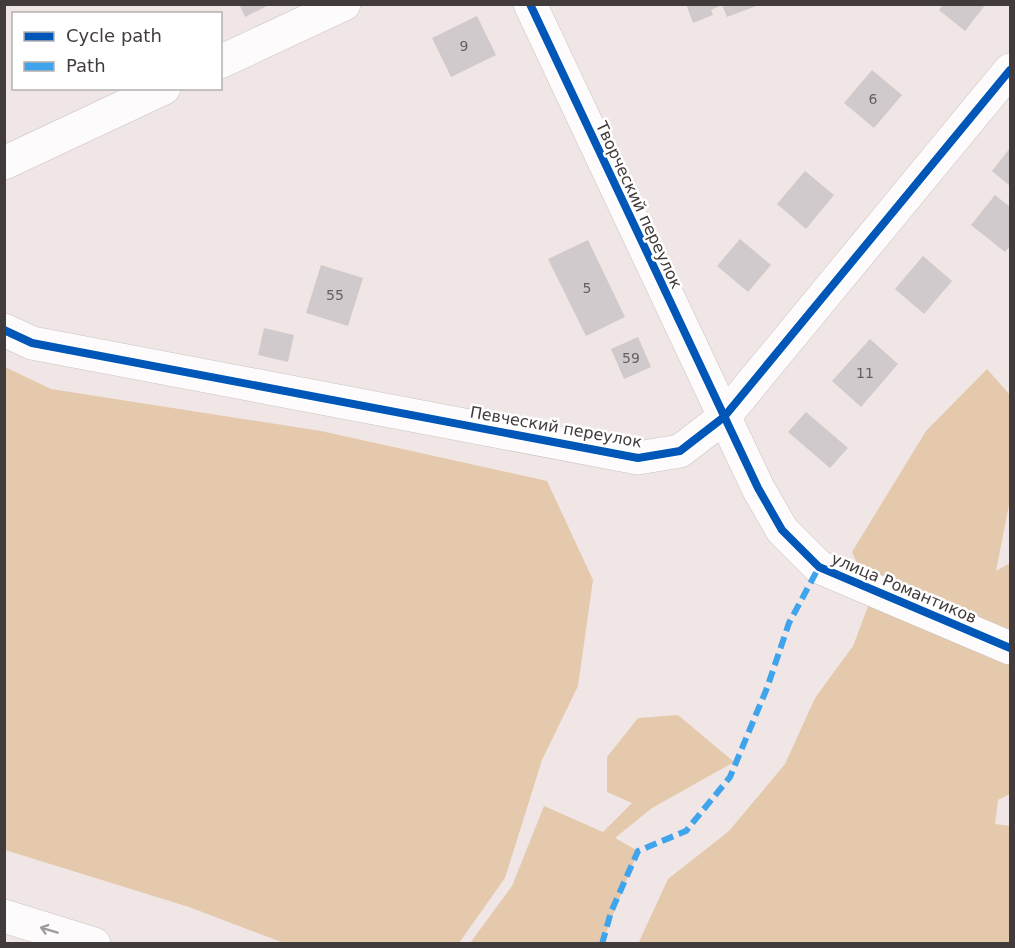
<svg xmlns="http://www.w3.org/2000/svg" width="1015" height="948" font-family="'DejaVu Sans',sans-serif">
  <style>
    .forest { fill: #e5c9ac }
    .building { fill: #d1cacc }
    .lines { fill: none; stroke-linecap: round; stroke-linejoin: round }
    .minor-casing { stroke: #cbc3c3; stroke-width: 34 }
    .highway-casing { stroke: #cbc3c3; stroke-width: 34 }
    .minor { stroke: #fdfbfb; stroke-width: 33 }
    .highway { stroke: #fdfbfb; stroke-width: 33 }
    .quiet { stroke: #3fa4ec; stroke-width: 6; stroke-dasharray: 12 6; stroke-linecap: butt }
    .cycleway-casing { stroke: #fff; stroke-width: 11 }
    .cycleway { stroke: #0057b8; stroke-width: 8 }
    .oneway { stroke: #a09b9b }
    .labels { text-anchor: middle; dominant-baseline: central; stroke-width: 5; stroke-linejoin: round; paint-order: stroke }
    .number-label { font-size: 14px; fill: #665f5f }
    .street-label { font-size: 16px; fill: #423b3b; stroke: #fff }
  </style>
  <rect width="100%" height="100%" fill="#f0e6e6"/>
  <g class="forest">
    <path d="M5,367L51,389L321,431L547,481L593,580L578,686L542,760L505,878L459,943H284L189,907L5,850Z"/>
    <path d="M987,369L1010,395L1009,505L996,571L1010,563V794L998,800L995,824L1010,826V943L638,944L668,879L729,831L785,764L815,698L853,646L872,596L852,552L926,431Z"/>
    <path d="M678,715L734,762L652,808L615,838L638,851L602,943H470L512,886L544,806L603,832L632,803L607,792V757L638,718Z"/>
  </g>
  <g class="building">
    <path d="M239,4H271L245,17Z"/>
    <path d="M686,4H758L759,5L727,17L722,5L711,10L713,15L693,23Z"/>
    <path d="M943,4H986L965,31L939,10Z"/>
    <path d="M477,16L496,55L451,77L432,38Z"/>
    <path d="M872,70L902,95L874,128L844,103Z"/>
    <path d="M1010,148V186L992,171Z"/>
    <path d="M805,171L834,195L806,229L777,204Z"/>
    <path d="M995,195L1010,207V246L1005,252L971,225Z"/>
    <path d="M740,239L771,265L748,292L717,266Z"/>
    <path d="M588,240L625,317L586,336L548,259Z"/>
    <path d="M923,256L952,281L924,314L895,289Z"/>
    <path d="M321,265L363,278L348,326L306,313Z"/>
    <path d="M264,328L294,335L288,362L258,355Z"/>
    <path d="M638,337L651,367L624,379L611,349Z"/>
    <path d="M870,339L898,364L861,407L832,381Z"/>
    <path d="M806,412L848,448L830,468L788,432Z"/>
  </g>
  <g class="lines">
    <g class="minor-casing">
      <g id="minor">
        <path d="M530,4L758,488L782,530L819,567L1010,648"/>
        <path d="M220,62L344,4"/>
        <path d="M4,163L164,88"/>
        <path d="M4,330L32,343L638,458L680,451L724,417L1010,70"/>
      </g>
    </g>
    <g class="highway-casing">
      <path id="highway" d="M4,916L94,944"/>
    </g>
    <use href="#minor" class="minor"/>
    <use href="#highway" class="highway"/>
    <path class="quiet" d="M602,944L611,912L638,851L686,831L730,777L767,688L789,623L819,567"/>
    <g class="cycleway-casing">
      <g id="cycleway">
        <path d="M530,4L758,488L782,530L819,567L1010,648"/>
        <path d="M4,330L32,343L638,458L680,451L724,417L1010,70"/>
      </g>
    </g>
    <use href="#cycleway" class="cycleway"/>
  </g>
  <defs><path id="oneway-shaft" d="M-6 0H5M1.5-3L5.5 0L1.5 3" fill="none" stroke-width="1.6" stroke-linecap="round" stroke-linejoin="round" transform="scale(1.5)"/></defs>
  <use class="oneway" href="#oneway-shaft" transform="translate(49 930) rotate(-163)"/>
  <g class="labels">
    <g class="number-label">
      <text x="464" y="46">9</text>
      <text x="873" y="99">6</text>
      <text x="587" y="288">5</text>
      <text x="335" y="295">55</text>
      <text x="631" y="358">59</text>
      <text x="865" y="373">11</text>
    </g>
    <g class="street-label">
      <text transform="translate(639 205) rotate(65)">Творческий переулок</text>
      <text transform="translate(556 427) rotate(10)">Певческий переулок</text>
      <text transform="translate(904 588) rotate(23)">улица Романтиков</text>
    </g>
  </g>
  <rect width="1015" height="948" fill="none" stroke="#423b3b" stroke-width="12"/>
  <rect x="12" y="12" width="210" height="78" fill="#ffffff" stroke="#b3b1b1" stroke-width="1.5"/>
  <rect x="24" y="32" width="30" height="9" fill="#0057b8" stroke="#b3b1b1" stroke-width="1.5"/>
  <text x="66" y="42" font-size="18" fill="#423b3b">Cycle path</text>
  <rect x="24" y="62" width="30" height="9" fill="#3fa4ec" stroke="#b3b1b1" stroke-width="1.5"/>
  <text x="66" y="72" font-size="18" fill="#423b3b">Path</text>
</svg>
